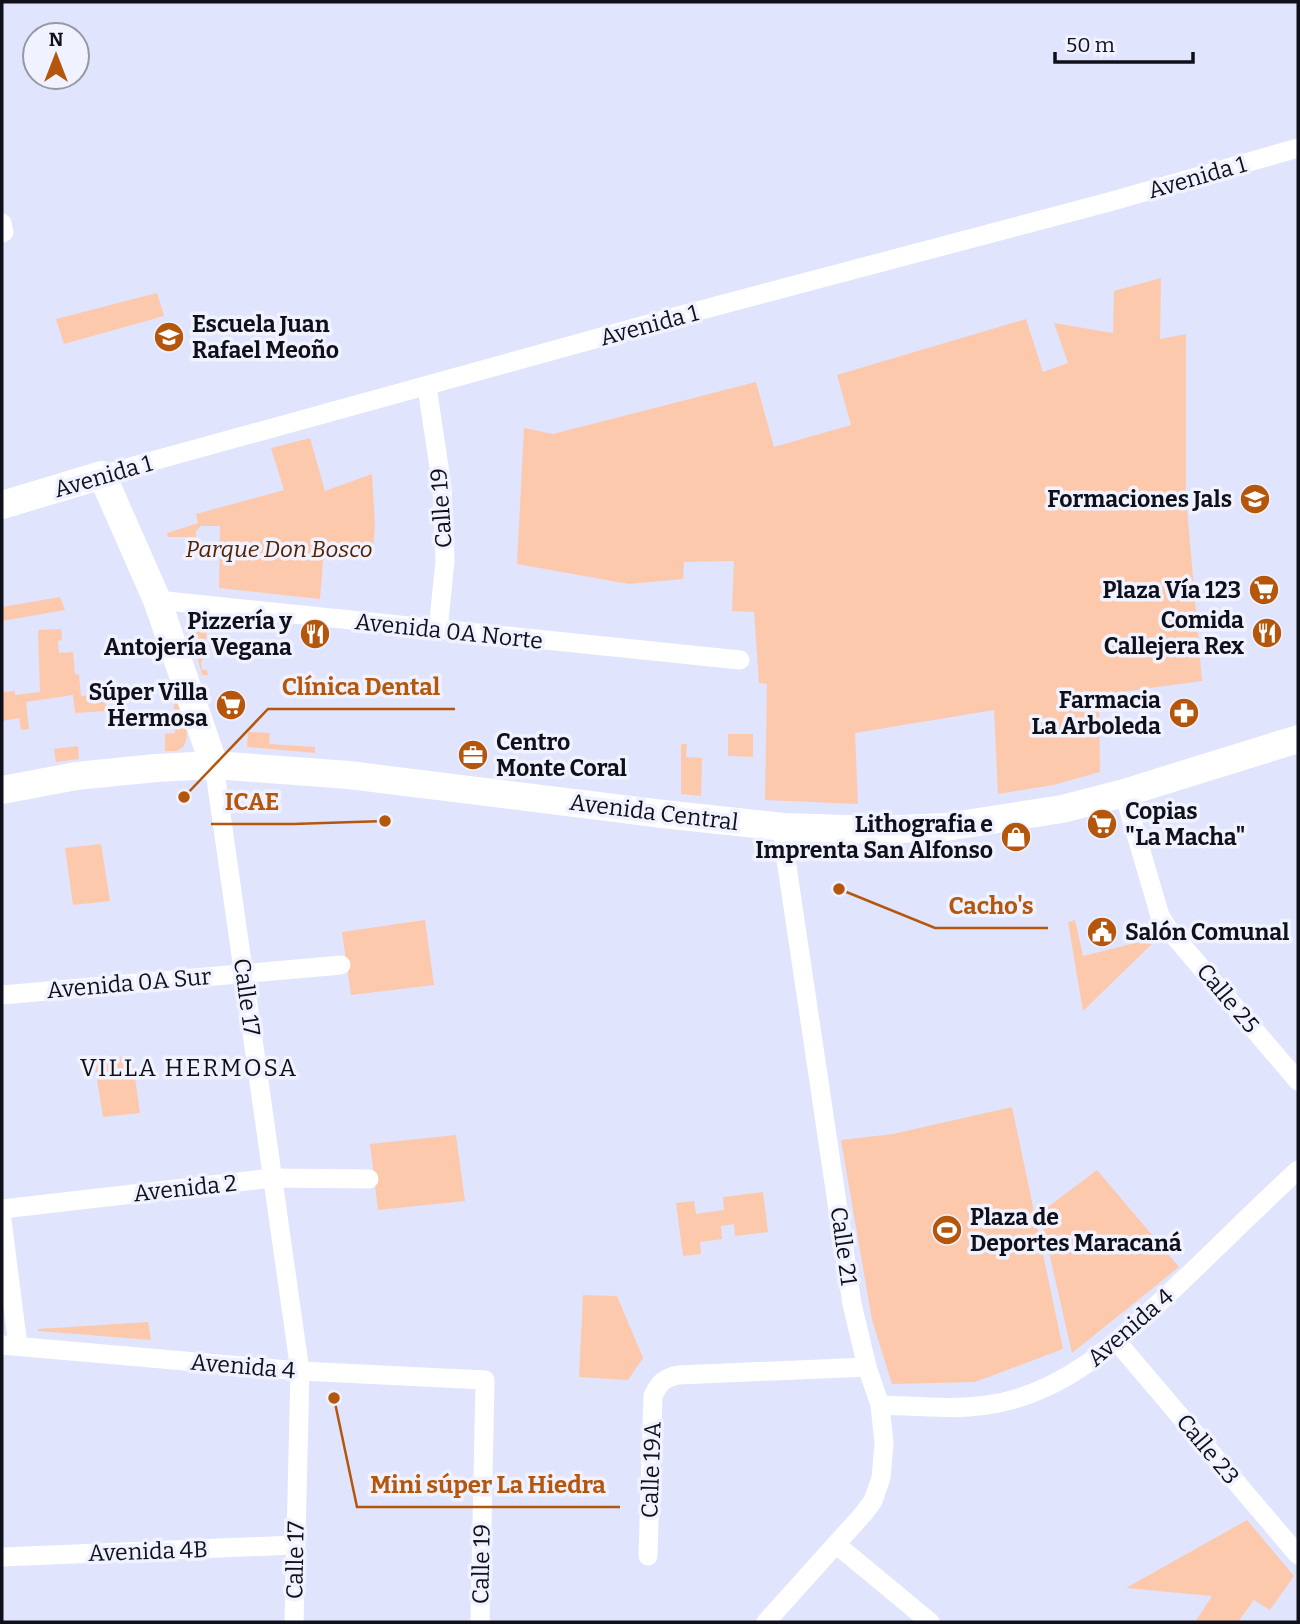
<svg xmlns="http://www.w3.org/2000/svg" width="1300" height="1624" font-family="Bitter,serif">
  <style>
    .green { fill: #fdc9ad }
    .lines { fill: none; stroke-linecap: round; stroke-linejoin: round }
    .minor { stroke: #fff; stroke-width: 19 }
    .secondary { stroke: #fff; stroke-width: 28 }
    .labels { text-anchor: middle; dominant-baseline: central; stroke-width: 7; stroke-linejoin: round; paint-order: stroke }
    .street-label { font-size: 23px; fill: #0f101a; stroke: #f0f2ff }
    .poi-label { font-size: 23px; font-weight: bold; fill: #0f101a; stroke: #f0f2ff; text-anchor: end }
    .park-label { font-size: 23px; font-style: italic; fill: #532200; stroke: #f0f2ff }
    .neighbourhood-label { font-size: 24px; letter-spacing: 2px; fill: #0f101a; stroke: #f0f2ff }
    .leader { fill: none; stroke: #b5560d; stroke-width: 2.5 }
    .callout-dot { fill: #b5560d; stroke: #f0f2ff; stroke-width: 2.5 }
    .callout-label { font-size: 24px; text-anchor: middle; font-weight: bold; fill: #b5560d; stroke: #f0f2ff; stroke-width: 7; stroke-linejoin: round; paint-order: stroke }
  </style>
  <rect width="100%" height="100%" fill="#e1e4fd"/>
  <g class="green">
    <path d="M1161,278L1160,339L1186,334V497L1202,681L1099,695L1100,772L1053,785L998,794L994,710L855,733L858,804L765,800L767,684L759,683L754,612L732,611L734,561L684,562L683,579L629,584L517,564L524,428L553,434L756,382L774,447L851,425L837,375L1026,319L1043,372L1068,363L1054,323L1113,333L1114,291Z"/>
    <path d="M157,293L164,316L64,344L56,319Z"/>
    <path d="M310,438L325,491L372,474L375,525L373,549L324,548L320,599L219,588L220,526H201L196,531V537H168L167,533L198,523L196,514L284,490L271,448Z"/>
    <path d="M60,597L65,610L2,621V607Z"/>
    <path d="M197,626H207L205,653L201,662L202,670H207L208,675H202L192,636L193,629Z"/>
    <path d="M61,629L62,640L58,641L59,653L73,652L75,674L79,675L81,696L101,694L105,696L106,711L75,713L73,695L26,702L29,729L21,730L19,718L2,721V692L15,691V695L40,692L38,630Z"/>
    <path d="M173,688L187,733L186,741L183,747L177,751H165V734L175,733Z"/>
    <path d="M248,732L270,733L269,744L315,747V753L247,747Z"/>
    <path d="M728,734H753V757L728,756Z"/>
    <path d="M681,744H687L686,757L702,758L701,796L681,794Z"/>
    <path d="M78,746L79,759L56,762L54,749Z"/>
    <path d="M101,844L110,901L73,905L65,848Z"/>
    <path d="M425,920L434,985L351,995L342,932Z"/>
    <path d="M1075,920L1083,956L1159,937L1083,1011L1068,922Z"/>
    <path d="M132,1056L140,1113L103,1117L94,1061Z"/>
    <path d="M1012,1107L1063,1349L975,1382L892,1384L872,1320L841,1140L893,1134Z"/>
    <path d="M456,1135L465,1201L378,1210L370,1144Z"/>
    <path d="M1097,1170L1179,1267L1072,1353L1040,1213Z"/>
    <path d="M763,1192L768,1232L735,1236L734,1224L721,1226L722,1239L700,1242L701,1254L683,1256L676,1203L694,1201L696,1214L724,1210L723,1197Z"/>
    <path d="M583,1295L617,1296L643,1358L628,1380L579,1377Z"/>
    <path d="M148,1322L151,1340L38,1331V1329Z"/>
    <path d="M1247,1520L1294,1576L1270,1610L1254,1600L1238,1622H1195L1212,1596L1126,1588Z"/>
  </g>
  <g class="lines">
    <g class="minor">
      <path d="M2,223L4,232L2,233"/>
      <path d="M427,387L442,487L445,561L438,630"/>
      <path d="M102,475L667,319L1109,202L1298,148"/>
      <path d="M157,600L740,660"/>
      <path d="M214,765L300,1371L294,1622"/>
      <path d="M1124,793L1160,916L1169,930L1298,1081"/>
      <path d="M2,995L341,965"/>
      <path d="M2,1209L272,1178L369,1179"/>
      <path d="M2,1220L18,1346"/>
      <path d="M1118,1343L1298,1555"/>
      <path d="M2,1345L300,1371L485,1380L480,1622"/>
      <path d="M880,1405C915,1406 952,1410 987,1405C1068,1394 1126,1334 1182,1281C1221,1244 1259,1206 1298,1170"/>
      <path d="M837,1545L930,1622"/>
      <path d="M648,1556L653,1396C659,1383 664,1378 678,1375L867,1367"/>
      <path d="M2,1557L295,1545"/>
      <path d="M766,1622L864,1513L873,1501L881,1478L884,1443L880,1405L867,1367L852,1304L784,846V827"/>
    </g>
    <g class="secondary">
      <path d="M2,505L102,475L157,600L214,765"/>
      <path d="M2,790L76,776L156,768L214,765L349,775L663,814L784,827L878,830L946,827L1062,809L1124,793L1298,739"/>
    </g>
  </g>
  <defs>
    <g id="school-disc" transform="scale(1.575)"><circle r="9.5" fill="#b5560d" stroke="#f0f2ff"/><path d="M0-5L7-2L0 1L-7-2ZM-4 1L0 2.5L4 1V4Q0 6-4 4Z" fill="#fff"/></g>
    <g id="university-disc" transform="scale(1.575)"><circle r="9.5" fill="#b5560d" stroke="#f0f2ff"/><path d="M0-5L7-2L0 1L-7-2ZM-4 1L0 2.5L4 1V4Q0 6-4 4Z" fill="#fff"/></g>
    <g id="supermarket-disc" transform="scale(1.575)"><circle r="9.5" fill="#b5560d" stroke="#f0f2ff"/><path d="M-6-5.5h2.5l.6 2H6L4.5 2H-2.5L-4.4-4H-6ZM-1.5 3.2a1.3 1.3 0 1 0 .1 0ZM3 3.2a1.3 1.3 0 1 0 .1 0Z" fill="#fff"/></g>
    <g id="restaurant-disc" transform="scale(1.575)"><circle r="9.5" fill="#b5560d" stroke="#f0f2ff"/><path d="M-5-6h1v4h1v-4h1v4h1v-4h1v5L-1.5 .5V6h-2V.5L-5-1ZM5-6V6H3V1.5H1.5Q1.5-4 5-6Z" fill="#fff"/></g>
    <g id="pharmacy-disc" transform="scale(1.575)"><circle r="9.5" fill="#b5560d" stroke="#f0f2ff"/><path d="M-2-6h4v4h4v4h-4v4h-4v-4h-4v-4h4Z" fill="#fff"/></g>
    <g id="office-disc" transform="scale(1.575)"><circle r="9.5" fill="#b5560d" stroke="#f0f2ff"/><path d="M-6-3h4V-5.5h4V-3h4V5H-6ZM-1-4.5V-3h2v-1.5ZM-6 0V1H6V0Z" fill="#fff"/></g>
    <g id="shop-disc" transform="scale(1.575)"><circle r="9.5" fill="#b5560d" stroke="#f0f2ff"/><path d="M-5-2.5h2.3a2.7 3.5 0 0 1 5.4 0H5L5.5 6h-11ZM-1.5-2.5h3a1.5 2.3 0 0 0-3 0Z" fill="#fff"/></g>
    <g id="civic-disc" transform="scale(1.575)"><circle r="9.5" fill="#b5560d" stroke="#f0f2ff"/><path d="M-.6-6.5H3V-4.5H.6V-3L4-1V1h2V6H-6V1h2V-1L-.6-3ZM-1.2 2.5V6h2.4V2.5Z" fill="#fff"/></g>
    <g id="stadium-disc" transform="scale(1.575)"><circle r="9.5" fill="#b5560d" stroke="#f0f2ff"/><path d="M0-5a6.5 5 0 1 0 0 10a6.5 5 0 1 0 0-10ZM-3.5-1.8h7v3.6h-7Z" fill="#fff"/></g>
  </defs>
  <g fill-rule="evenodd">
    <use href="#school-disc" x="169" y="337"/>
    <use href="#university-disc" x="1255" y="499"/>
    <use href="#supermarket-disc" x="1264" y="590"/>
    <use href="#restaurant-disc" x="1267" y="633"/>
    <use href="#restaurant-disc" x="315" y="634"/>
    <use href="#supermarket-disc" x="231" y="705"/>
    <use href="#pharmacy-disc" x="1184" y="713"/>
    <use href="#office-disc" x="473" y="755"/>
    <use href="#supermarket-disc" x="1102" y="824"/>
    <use href="#shop-disc" x="1016" y="837"/>
    <use href="#civic-disc" x="1102" y="932"/>
    <use href="#stadium-disc" x="947" y="1230"/>
  </g>
  <g class="labels">
    <g class="street-label">
      <text transform="translate(1197 177) rotate(-16)">Avenida 1</text>
      <text transform="translate(649 325) rotate(-15)">Avenida 1</text>
      <text transform="translate(103 476) rotate(-16)">Avenida 1</text>
      <text transform="translate(441 508) rotate(-94)">Calle 19</text>
      <text transform="translate(449 631) rotate(6)">Avenida 0A Norte</text>
      <text transform="translate(654 812) rotate(7)">Avenida Central</text>
      <text transform="translate(129 983) rotate(-5)">Avenida 0A Sur</text>
      <text transform="translate(247 997) rotate(82)">Calle 17</text>
      <text transform="translate(1228 998) rotate(50)">Calle 25</text>
      <text transform="translate(185 1188) rotate(-6)">Avenida 2</text>
      <text transform="translate(844 1246) rotate(82)">Calle 21</text>
      <text transform="translate(1130 1327) rotate(-41)">Avenida 4</text>
      <text transform="translate(243 1366) rotate(5)">Avenida 4</text>
      <text transform="translate(1208 1449) rotate(50)">Calle 23</text>
      <text transform="translate(651 1470) rotate(-88)">Calle 19A</text>
      <text transform="translate(148 1551) rotate(-2)">Avenida 4B</text>
      <text transform="translate(295 1560) rotate(-89)">Calle 17</text>
      <text transform="translate(481 1564) rotate(-89)">Calle 19</text>
    </g>
    <g class="poi-label">
      <text x="192" y="324" text-anchor="start">Escuela Juan<tspan x="192" dy="26">Rafael Meoño</tspan></text>
      <text x="1232" y="499">Formaciones Jals</text>
      <text x="1241" y="590">Plaza Vía 123</text>
      <text x="1244" y="620">Comida<tspan x="1244" dy="26">Callejera Rex</tspan></text>
      <text x="292" y="621">Pizzería y<tspan x="292" dy="26">Antojería Vegana</tspan></text>
      <text x="208" y="692">Súper Villa<tspan x="208" dy="26">Hermosa</tspan></text>
      <text x="1161" y="700">Farmacia<tspan x="1161" dy="26">La Arboleda</tspan></text>
      <text x="496" y="742" text-anchor="start">Centro<tspan x="496" dy="26">Monte Coral</tspan></text>
      <text x="1125" y="811" text-anchor="start">Copias<tspan x="1125" dy="26">"La Macha"</tspan></text>
      <text x="993" y="824">Lithografia e<tspan x="993" dy="26">Imprenta San Alfonso</tspan></text>
      <text x="1125" y="932" text-anchor="start">Salón Comunal</text>
      <text x="970" y="1217" text-anchor="start">Plaza de<tspan x="970" dy="26">Deportes Maracaná</tspan></text>
    </g>
    <g class="park-label">
      <text x="279" y="549">Parque Don Bosco</text>
    </g>
    <g class="neighbourhood-label">
      <text x="189" y="1068">VILLA HERMOSA</text>
    </g>
  </g>
  <path class="leader" d="M184 797L268 709H455M385 821L293 824H211M839 889L935 928H1048M334 1398L357 1507H620"/>
  <g class="callout-dot">
    <circle cx="184" cy="797" r="7"/>
    <circle cx="385" cy="821" r="7"/>
    <circle cx="839" cy="889" r="7"/>
    <circle cx="334" cy="1398" r="7"/>
  </g>
  <g class="callout-label">
    <text x="361" y="695">Clínica Dental</text>
    <text x="252" y="810">ICAE</text>
    <text x="991" y="914">Cacho's</text>
    <text x="488" y="1493">Mini súper La Hiedra</text>
  </g>
  <rect width="1300" height="1624" fill="none" stroke="#0f101a" stroke-width="7"/>
  <g transform="translate(56 56)"><circle r="33" fill="#f0f2ff" stroke="#9698a3" stroke-width="2"/>
  <path d="M0-5L12 26L0 18L-12 26Z" fill="#b5560d"/>
  <text y="-10" font-size="19" font-weight="bold" text-anchor="middle" fill="#0f101a">N</text>
  </g>
  <path d="M1055 52v10h138v-10" fill="none" stroke="#0f101a" stroke-width="3.5"/>
  <text x="1066" y="52" font-size="21" fill="#0f101a" stroke="#f0f2ff" stroke-width="5" paint-order="stroke">50 m</text>
</svg>
